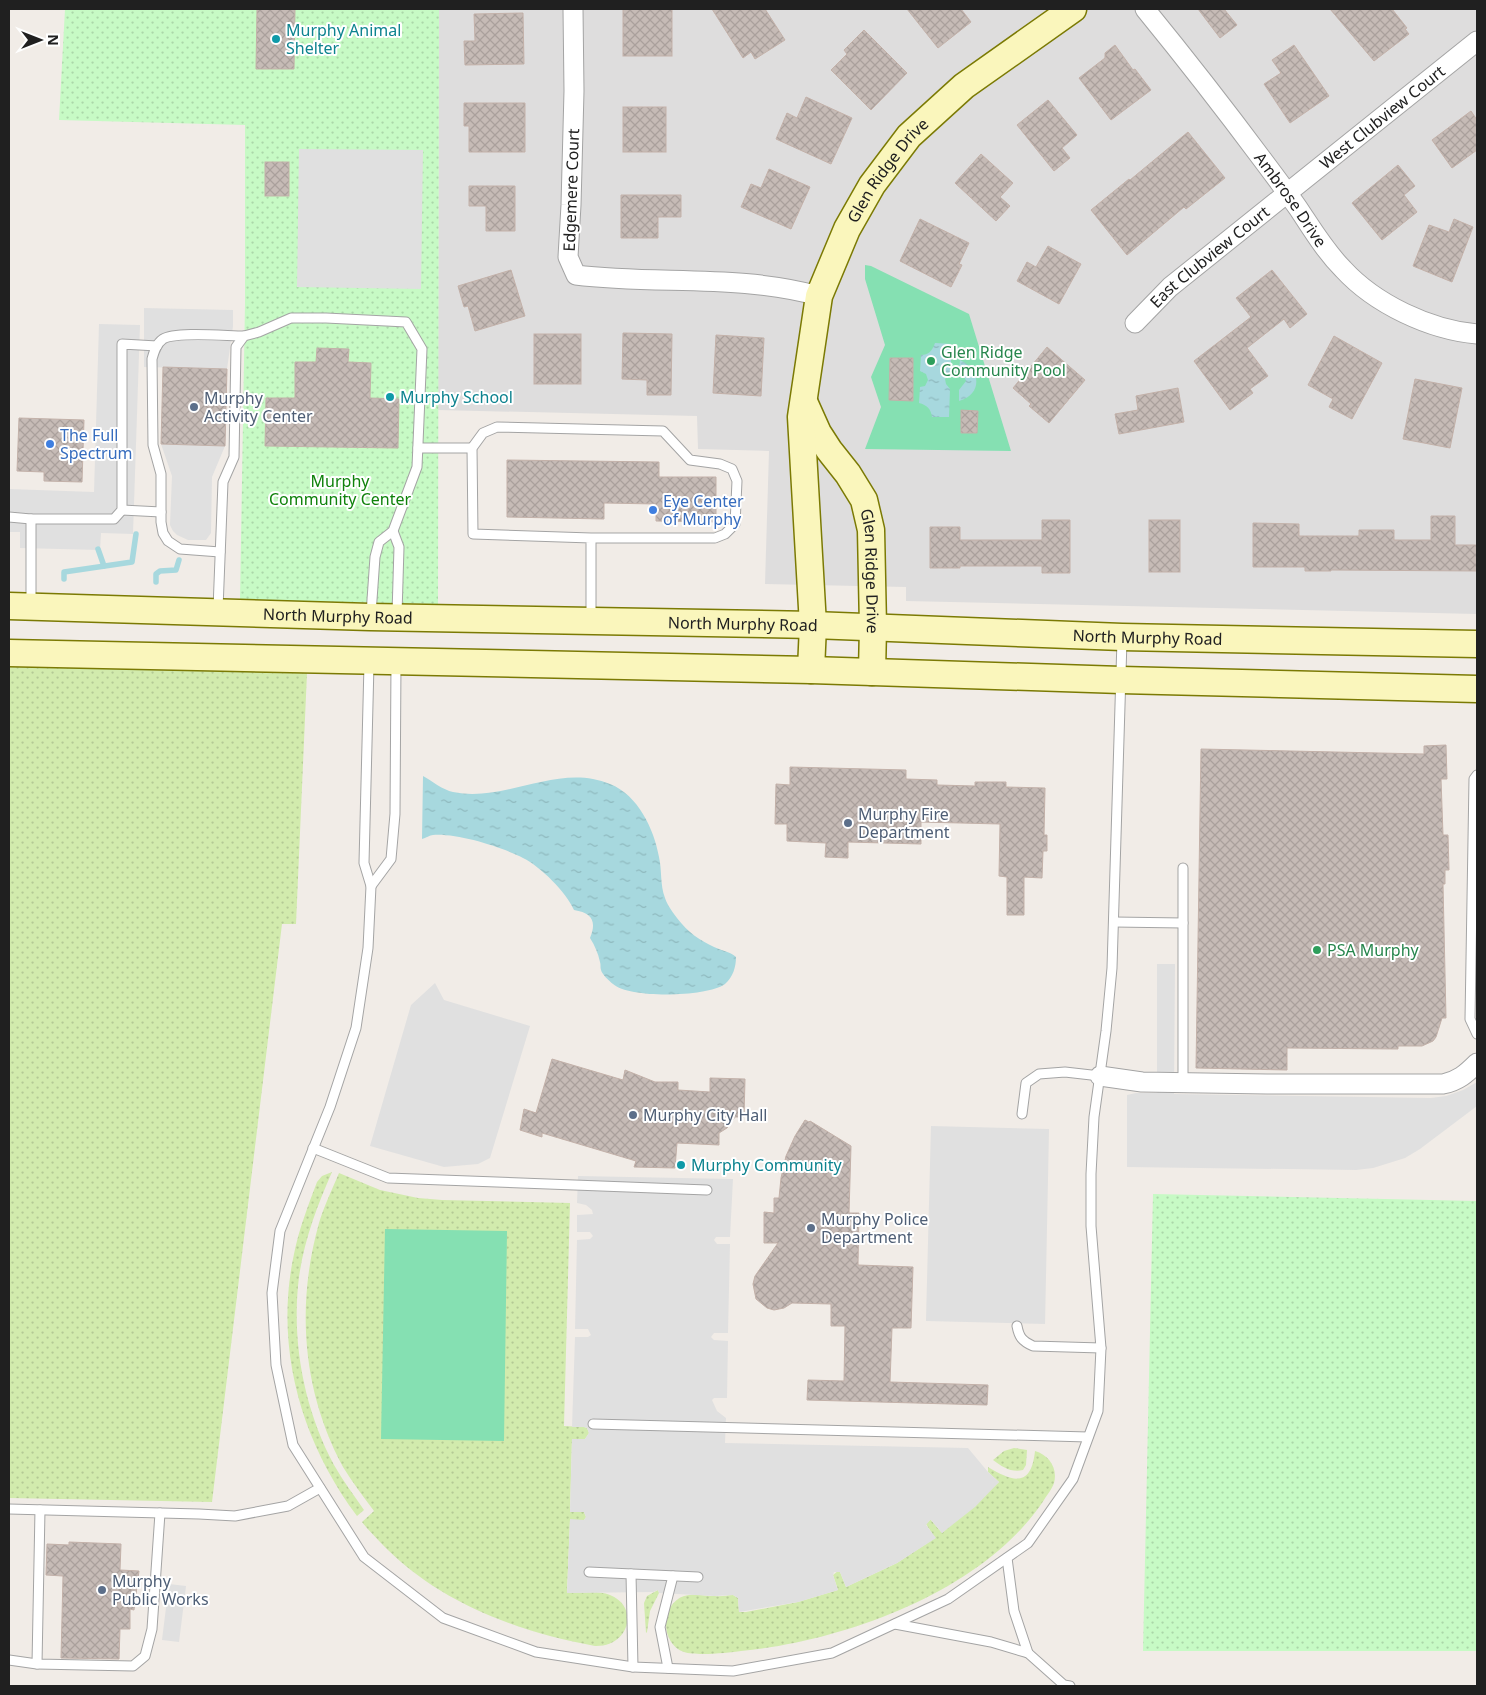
<svg xmlns="http://www.w3.org/2000/svg" width="1486" height="1695" font-family="'Noto Sans',sans-serif">
  <style>
    .residential { fill: #dedddd }
    .grass { fill: url(#grass-dots) }
    .park { fill: url(#park-dots) }
    .pitch { fill: #85e0b2 }
    .parking { fill: #e0e0e0 }
    .water { fill: url(#water-ripples) }
    .lines { fill: none; stroke-linecap: round; stroke-linejoin: round }
    .stream { stroke: #a7d8de; stroke-width: 5.5 }
    .building { fill: url(#building-cross-hatch); stroke: #c3b1a9 }
    .lane-casing { stroke: #a4a4a4; stroke-width: 11 }
    .street-casing { stroke: #a4a4a4; stroke-width: 21 }
    .secondary-casing { stroke: #7b7a04; stroke-width: 29 }
    .lane { stroke: #fff; stroke-width: 9 }
    .street { stroke: #fff; stroke-width: 19 }
    .secondary { stroke: #faf6bc; stroke-width: 26 }
    .culture-dot { fill: #0f9aa8; stroke: #fff; stroke-width: 2 }
    .leisure-dot { fill: #2e9e5b; stroke: #fff; stroke-width: 2 }
    .service-dot { fill: #5c6f8a; stroke: #fff; stroke-width: 2 }
    .shop-dot { fill: #3f7fe0; stroke: #fff; stroke-width: 2 }
    .labels { text-anchor: middle; dominant-baseline: central; stroke-width: 4; stroke-linejoin: round; paint-order: stroke }
    .culture-label { font-size: 16px; fill: #0d838f; stroke: #fff; text-anchor: start }
    .street-label { font-size: 16px; fill: #202020; stroke: #fff }
    .leisure-label { font-size: 16px; fill: #27864d; stroke: #fff; text-anchor: start }
    .service-label { font-size: 16px; fill: #4e5e75; stroke: #fff; text-anchor: start }
    .shop-label { font-size: 16px; fill: #366cbe; stroke: #fff; text-anchor: start }
    .park-label { font-size: 16px; fill: #0f820b; stroke: #fff }
  </style>
  <defs>
    <pattern id="grass-dots" width="8" height="8" patternUnits="userSpaceOnUse" patternTransform="scale(1.25)"><rect width="8" height="8" fill="#d2ebad"/><path d="M2 2h.1M6 6h.1" fill="none" stroke="#b4c995" stroke-width="1.8" stroke-linecap="round"/></pattern>
    <pattern id="park-dots" width="8" height="8" patternUnits="userSpaceOnUse" patternTransform="scale(1.25)"><rect width="8" height="8" fill="#c7fac5"/><path d="M2 2h.1M6 6h.1" fill="none" stroke="#abd6a9" stroke-width="1.8" stroke-linecap="round"/></pattern>
    <pattern id="water-ripples" width="26" height="14" patternUnits="userSpaceOnUse" patternTransform="scale(1.25)"><rect width="26" height="14" fill="#a7d8de"/><path d="M2 4q2-2 4 0t4 0M15 11q2-2 4 0t4 0" fill="none" stroke="#8fb9be"/></pattern>
    <pattern id="building-cross-hatch" width="8" height="8" patternUnits="userSpaceOnUse" patternTransform="scale(1.25)"><rect width="8" height="8" fill="#c6bbb6"/><path d="M0 0l8 8M0 8l8-8" fill="none" stroke="#aaa09c"/></pattern>
  </defs>
  <rect width="100%" height="100%" fill="#f1ece7"/>
  <path class="residential" d="M439,9H1477V614L906,601V587L765,584L769,451L698,449L697,416L438,410Z"/>
  <g class="grass">
    <path d="M9,666L307,673L296,924H282L212,1502L9,1498Z"/>
    <path d="M332,1172C317,1206 304,1241 299,1277C291,1341 304,1409 334,1465C343,1481 354,1495 364,1510L357,1516C301,1441 274,1347 294,1254C299,1229 308,1206 317,1182L322,1176Z"/>
    <path d="M339,1173L380,1190L418,1198L442,1200L570,1203L564,1426L584,1427L587,1428L589,1433L585,1439H572L570,1512H584L586,1517L584,1520H570L567,1592C581,1594 597,1590 610,1595C640,1607 629,1647 595,1646C515,1631 437,1602 380,1542C374,1535 367,1529 362,1522L374,1511C363,1496 352,1482 343,1467C302,1391 296,1305 319,1223C324,1206 332,1190 339,1173Z"/>
    <path d="M1014,1448L1027,1450L1026,1465L1023,1470C1012,1473 1002,1467 993,1460L1004,1451Z"/>
    <path d="M1035,1451C1049,1455 1058,1468 1054,1483C1052,1489 1047,1495 1044,1500C984,1591 845,1641 741,1651C728,1653 696,1656 684,1652C660,1644 660,1604 684,1596C694,1593 705,1596 715,1596C721,1597 727,1595 733,1595L738,1598L739,1612H746L798,1602L838,1590L833,1575L838,1571L840,1572L846,1587L897,1563L935,1538L926,1524L930,1520H931L942,1533L999,1482L988,1472V1467C1013,1482 1031,1488 1035,1451Z"/>
    <path d="M658,1590L659,1593L650,1611L647,1632L646,1633L644,1603L647,1596Z"/>
  </g>
  <g class="park">
    <path d="M65,9H439L438,604L240,600L245,303V125L59,120Z"/>
    <path d="M1153,1194L1477,1201V1651H1143Z"/>
  </g>
  <g class="pitch">
    <path d="M865,265L871,266L969,314L1011,451L865,449L881,407L871,377L885,345L865,279Z"/>
    <path d="M385,1229L507,1231L504,1441L381,1439Z"/>
  </g>
  <g class="parking">
    <path d="M299,149L423,150L421,289L297,287Z"/>
    <path d="M144,308L233,310V326L227,369L144,367Z"/>
    <path d="M99,324L140,325L133,534L101,533L100,550L20,548V532H9V489L94,492Z"/>
    <path d="M161,444L225,446L212,477L211,533L206,540H188L177,535L173,531L170,525L172,476Z"/>
    <path d="M1157,964H1175L1174,1094L1431,1098L1446,1096L1463,1090L1477,1082V1106L1420,1149L1405,1158L1373,1168L1356,1170L1127,1167V1095L1136,1093H1157Z"/>
    <path d="M435,983L444,1000L530,1026L490,1158L478,1164L444,1167L370,1146L411,1005Z"/>
    <path d="M931,1126L1049,1129L1045,1324L926,1321Z"/>
    <path d="M578,1176L733,1179L730,1237H716L714,1240L717,1244H730L728,1333H714L711,1337L714,1340L728,1341L727,1398H714L712,1400L717,1411L726,1418L725,1443L968,1448L988,1472L999,1482L975,1507L942,1533L931,1520H930L926,1525L936,1538L897,1563L846,1587L840,1572H834L833,1575L838,1590L798,1602L739,1612L738,1598L733,1595L714,1596L659,1593L658,1590L653,1592L567,1593L570,1519L584,1520L586,1517L584,1512H570L572,1439H585L589,1433L587,1428L584,1427H572L575,1337H588L591,1335L588,1329H575L577,1240L590,1239L593,1236L590,1232H577V1215L593,1214L592,1210L586,1205L577,1203Z"/>
    <path d="M169,1584L186,1586L179,1642L162,1640Z"/>
  </g>
  <g class="water">
    <path d="M935,343L951,344V372L945,379L946,384L950,389L949,417H932C931,409 927,405 919,403L920,387L925,386L928,380L926,374L920,371L921,355C929,355 932,351 935,343Z"/>
    <path d="M960,360C981,370 983,394 959,401V390L966,381L964,376L959,371Z"/>
    <path d="M423,776C432,781 443,790 453,792C506,803 558,762 610,784C638,795 654,829 659,857C662,870 660,885 665,898C668,907 676,917 682,924C691,935 706,944 719,949C726,952 730,952 736,957C736,967 733,977 725,984C707,997 630,999 613,984C609,981 602,974 601,970C600,967 601,965 600,962C598,953 595,946 590,938C597,921 592,913 574,910C566,892 541,867 523,858C502,847 457,833 433,835C430,835 426,838 422,839Z"/>
  </g>
  <g class="lines">
    <g class="stream">
      <path d="M98,549L104,566"/>
      <path d="M64,579V572L132,562L136,534"/>
      <path d="M156,582V574L160,571L176,570L179,560"/>
    </g>
  </g>
  <g class="building">
    <path d="M257,9H295L294,69H256Z"/>
    <rect x="623" y="9" width="49" height="47"/>
    <path d="M712,9H765L785,40L755,59L751,52L743,58Z"/>
    <path d="M907,9H961L971,22L938,48Z"/>
    <path d="M1198,9H1224L1237,25L1220,38Z"/>
    <path d="M1330,9H1392L1407,28L1405,29L1409,34L1374,61Z"/>
    <path d="M523,13L524,64L465,65L464,41H475L474,14Z"/>
    <path d="M864,30L907,73L871,110L831,70L847,54L844,50Z"/>
    <path d="M1115,45L1133,70L1135,69L1151,90L1111,120L1079,78L1105,58V53Z"/>
    <path d="M1294,45L1329,96L1290,123L1264,84L1281,73L1272,60Z"/>
    <path d="M806,97L852,118L831,164L776,139L787,113L797,118Z"/>
    <path d="M1048,100L1077,135L1062,148L1070,158L1054,171L1017,125Z"/>
    <path d="M464,103H525V152H469V126H464Z"/>
    <rect x="623" y="107" width="43" height="45"/>
    <path d="M1471,111L1477,120V150L1452,168L1432,140Z"/>
    <path d="M1188,132L1225,178L1186,209L1184,207L1127,255L1091,210L1129,179L1130,180Z"/>
    <path d="M981,154L1013,183L1000,197L1010,206L996,221L955,183Z"/>
    <rect x="265" y="162" width="24" height="34"/>
    <path d="M1398,165L1415,186L1404,195L1417,212L1382,240L1352,203Z"/>
    <path d="M769,169L810,187L791,229L741,207L751,184L761,188Z"/>
    <path d="M469,186H515V231H486V206H469Z"/>
    <path d="M621,195H681V217H658V238H621Z"/>
    <path d="M920,219L969,243L959,264L962,265L951,287L900,261Z"/>
    <path d="M1454,219L1473,227L1452,282L1413,266L1429,225L1449,232Z"/>
    <path d="M1048,246L1081,264L1059,304L1017,281L1027,262L1036,267Z"/>
    <path d="M511,270L525,316L475,331L468,306L464,307L458,286Z"/>
    <path d="M1272,270L1307,314L1290,328L1284,319L1247,348L1268,376L1250,389L1253,393L1230,410L1194,361L1251,317L1236,298Z"/>
    <path d="M623,333L672,334L671,395H647V380L622,379Z"/>
    <rect x="534" y="334" width="47" height="50"/>
    <path d="M716,335L764,338L761,396L713,393Z"/>
    <path d="M1334,336L1382,363L1352,419L1329,407L1333,399L1308,385Z"/>
    <path d="M1047,347L1085,380L1049,423L1029,406L1031,404L1013,388Z"/>
    <path d="M317,348L349,349L348,362L371,363L370,398L399,399L398,448L265,446L266,398H295V362H316Z"/>
    <path d="M890,358H913V401L889,400Z"/>
    <path d="M163,367L227,369L225,446L161,444Z"/>
    <path d="M1415,379L1462,388L1450,448L1403,439Z"/>
    <path d="M1178,388L1184,422L1119,434L1115,414L1138,410L1136,396Z"/>
    <path d="M961,410L978,411L977,433H961Z"/>
    <path d="M19,418L84,420L82,482L44,481V472L17,471Z"/>
    <path d="M507,460L659,462V477H716V522L656,521V504L604,503V519L507,517Z"/>
    <path d="M1431,516H1455V545H1477V571L1331,570V571H1305V567H1253V523L1299,524V536H1359V530H1394V540H1431Z"/>
    <path d="M1042,520H1070V573H1042V566H960V568H930V527H960V540H1042Z"/>
    <rect x="1149" y="520" width="31" height="52"/>
    <path d="M1446,745L1447,779H1441L1443,835H1448L1449,870H1445V884H1443L1446,1018H1442L1436,1037L1433,1041L1422,1046H1398V1049L1287,1048V1070L1196,1068L1201,749L1424,754V746Z"/>
    <path d="M790,767L906,770V779L937,780V785L975,786V782H1006V787L1045,788L1044,835H1047V851H1043L1042,878L1024,877V915H1007V877L999,876L1000,824L921,822V844L848,842V858L825,857L826,843L787,841V824H775L776,784L790,785Z"/>
    <path d="M552,1059L623,1080L625,1070L655,1082H678V1090L710,1092V1078L745,1079L744,1117H735L727,1128L719,1133V1145L677,1143L675,1168L634,1167L636,1161L542,1133V1137L520,1130L524,1109L536,1113Z"/>
    <path d="M805,1120L809,1122L810,1121L851,1146L849,1213H859L858,1265L913,1267L911,1328H892L890,1382L988,1385L987,1405L807,1400L808,1380L844,1381L845,1326H831V1304L792,1303L784,1308L774,1310L767,1308L756,1299L753,1284L755,1276L778,1243H764V1212L774,1213V1198H779L781,1178L786,1156L795,1136Z"/>
    <path d="M69,1542L121,1544L120,1570L139,1571L134,1610L130,1609V1629H120L119,1659L61,1658L63,1576L46,1575L47,1544L69,1545Z"/>
  </g>
  <g class="lines">
    <g class="lane-casing">
      <g id="lane">
        <path d="M418,448H472"/>
        <path d="M122,510L161,512"/>
        <path d="M9,517L31,519"/>
        <path d="M393,531L399,547L397,614"/>
        <path d="M591,538H715L725,534L735,524L737,481L732,469L720,464L690,460L663,431L497,427L483,433L472,448L473,534L591,538V618"/>
        <path d="M220,552L180,549L168,541L163,533L161,522V474L153,445L152,359C154,352 156,344 163,339C176,331 227,336 244,336"/>
        <path d="M31,604V519H114L122,510V344L157,346"/>
        <path d="M218,609L223,482L234,457L236,347L244,336L259,332L291,318H326L406,322L422,349L417,467L393,531L379,542L375,557L371,614"/>
        <path d="M369,664L364,863L371,886L368,948L356,1028L330,1107L280,1231L272,1293L276,1365L293,1445L364,1557L443,1618L536,1652L633,1667L733,1671L832,1653L948,1599L1028,1543L1073,1479L1098,1411L1101,1348L1091,1226V1174L1094,1117L1106,1031L1112,968L1122,640"/>
        <path d="M1477,775L1474,779L1470,1019L1477,1034"/>
        <path d="M1183,868V1082"/>
        <path d="M371,886L391,859L395,814L396,663"/>
        <path d="M1114,922L1183,923"/>
        <path d="M1022,1114L1026,1083L1039,1074L1065,1072L1100,1076"/>
        <path d="M313,1148L388,1178L707,1190"/>
        <path d="M1017,1326C1019,1337 1022,1341 1033,1346L1101,1348"/>
        <path d="M593,1424L1088,1437"/>
        <path d="M9,1509L199,1514L235,1516L288,1506L320,1488"/>
        <path d="M1007,1558L1014,1611L1028,1653"/>
        <path d="M589,1572L698,1577"/>
        <path d="M631,1574L633,1667"/>
        <path d="M895,1624L991,1642L1028,1653L1064,1685L1070,1686"/>
        <path d="M9,1660L37,1664L133,1666L145,1656L152,1629L160,1513"/>
        <path d="M37,1664L40,1510"/>
        <path d="M668,1668L660,1627L673,1576"/>
      </g>
    </g>
    <g class="street-casing">
      <g id="street">
        <path d="M573,9L574,91L571,205L568,257L576,275C656,285 740,274 819,296"/>
        <path id="s1" d="M1145,9C1185,58 1224,108 1262,159C1274,175 1286,191 1298,208C1312,229 1325,251 1343,269C1375,304 1430,330 1477,334"/>
        <path id="s2" d="M1135,323L1170,287L1477,41"/>
        <path d="M1100,1076L1142,1082L1267,1084H1443C1458,1081 1466,1074 1477,1063"/>
      </g>
    </g>
    <g class="secondary-casing">
      <g id="secondary">
        <path id="s3" d="M805,404L818,433L829,450L848,474L864,500L871,530L873,627L872,672"/>
        <path id="s4" d="M9,606L370,617L813,625L1122,637L1477,644"/>
        <path d="M9,653L811,670L1121,680L1477,689"/>
        <path id="s5" d="M811,670L813,625L801,417L819,296L847,229L872,185L909,136L964,86L1073,9"/>
      </g>
    </g>
    <use href="#lane" class="lane"/>
    <use href="#street" class="street"/>
    <use href="#secondary" class="secondary"/>
  </g>
  <g class="culture-dot">
    <circle cx="276" cy="39" r="5"/>
    <circle cx="390" cy="397" r="5"/>
    <circle cx="681" cy="1165" r="5"/>
  </g>
  <g class="leisure-dot">
    <circle cx="931" cy="361" r="5"/>
    <circle cx="1317" cy="950" r="5"/>
  </g>
  <g class="service-dot">
    <circle cx="194" cy="407" r="5"/>
    <circle cx="848" cy="823" r="5"/>
    <circle cx="633" cy="1115" r="5"/>
    <circle cx="811" cy="1228" r="5"/>
    <circle cx="102" cy="1590" r="5"/>
  </g>
  <g class="shop-dot">
    <circle cx="50" cy="444" r="5"/>
    <circle cx="653" cy="510" r="5"/>
  </g>
  <g class="labels">
    <g class="culture-label">
      <text x="286" y="30">Murphy Animal<tspan x="286" dy="18">Shelter</tspan></text>
      <text x="400" y="397">Murphy School</text>
      <text x="691" y="1165">Murphy Community</text>
    </g>
    <g class="street-label">
      <text stroke="none"><textPath href="#s2" startOffset="322">West Clubview Court</textPath></text>
      <text stroke="none"><textPath href="#s5" startOffset="520">Glen Ridge Drive</textPath></text>
      <text transform="translate(571 190) rotate(-88)">Edgemere Court</text>
      <text stroke="none"><textPath href="#s1" startOffset="240">Ambrose Drive</textPath></text>
      <text stroke="none"><textPath href="#s2" startOffset="100">East Clubview Court</textPath></text>
      <text stroke="none"><textPath href="#s3" startOffset="185">Glen Ridge Drive</textPath></text>
      <text stroke="none"><textPath href="#s4" startOffset="329">North Murphy Road</textPath></text>
      <text stroke="none"><textPath href="#s4" startOffset="734">North Murphy Road</textPath></text>
      <text stroke="none"><textPath href="#s4" startOffset="1139">North Murphy Road</textPath></text>
    </g>
    <g class="leisure-label">
      <text x="941" y="352">Glen Ridge<tspan x="941" dy="18">Community Pool</tspan></text>
      <text x="1327" y="950">PSA Murphy</text>
    </g>
    <g class="service-label">
      <text x="204" y="398">Murphy<tspan x="204" dy="18">Activity Center</tspan></text>
      <text x="858" y="814">Murphy Fire<tspan x="858" dy="18">Department</tspan></text>
      <text x="643" y="1115">Murphy City Hall</text>
      <text x="821" y="1219">Murphy Police<tspan x="821" dy="18">Department</tspan></text>
      <text x="112" y="1581">Murphy<tspan x="112" dy="18">Public Works</tspan></text>
    </g>
    <g class="shop-label">
      <text x="60" y="435">The Full<tspan x="60" dy="18">Spectrum</tspan></text>
      <text x="663" y="501">Eye Center<tspan x="663" dy="18">of Murphy</tspan></text>
    </g>
    <g class="park-label">
      <text x="340" y="481">Murphy<tspan x="340" dy="18">Community Center</tspan></text>
    </g>
  </g>
  <rect width="1486" height="1695" fill="none" stroke="#202020" stroke-width="20"/>
  <g transform="translate(40 40) rotate(90)" stroke="#ffffff" stroke-width="4" paint-order="stroke">
  <path d="M0-4L9 19L0 12L-9 19Z" fill="#202020"/>
  <text y="-8" font-size="14" font-weight="bold" text-anchor="middle" fill="#202020">N</text>
  </g>
</svg>
